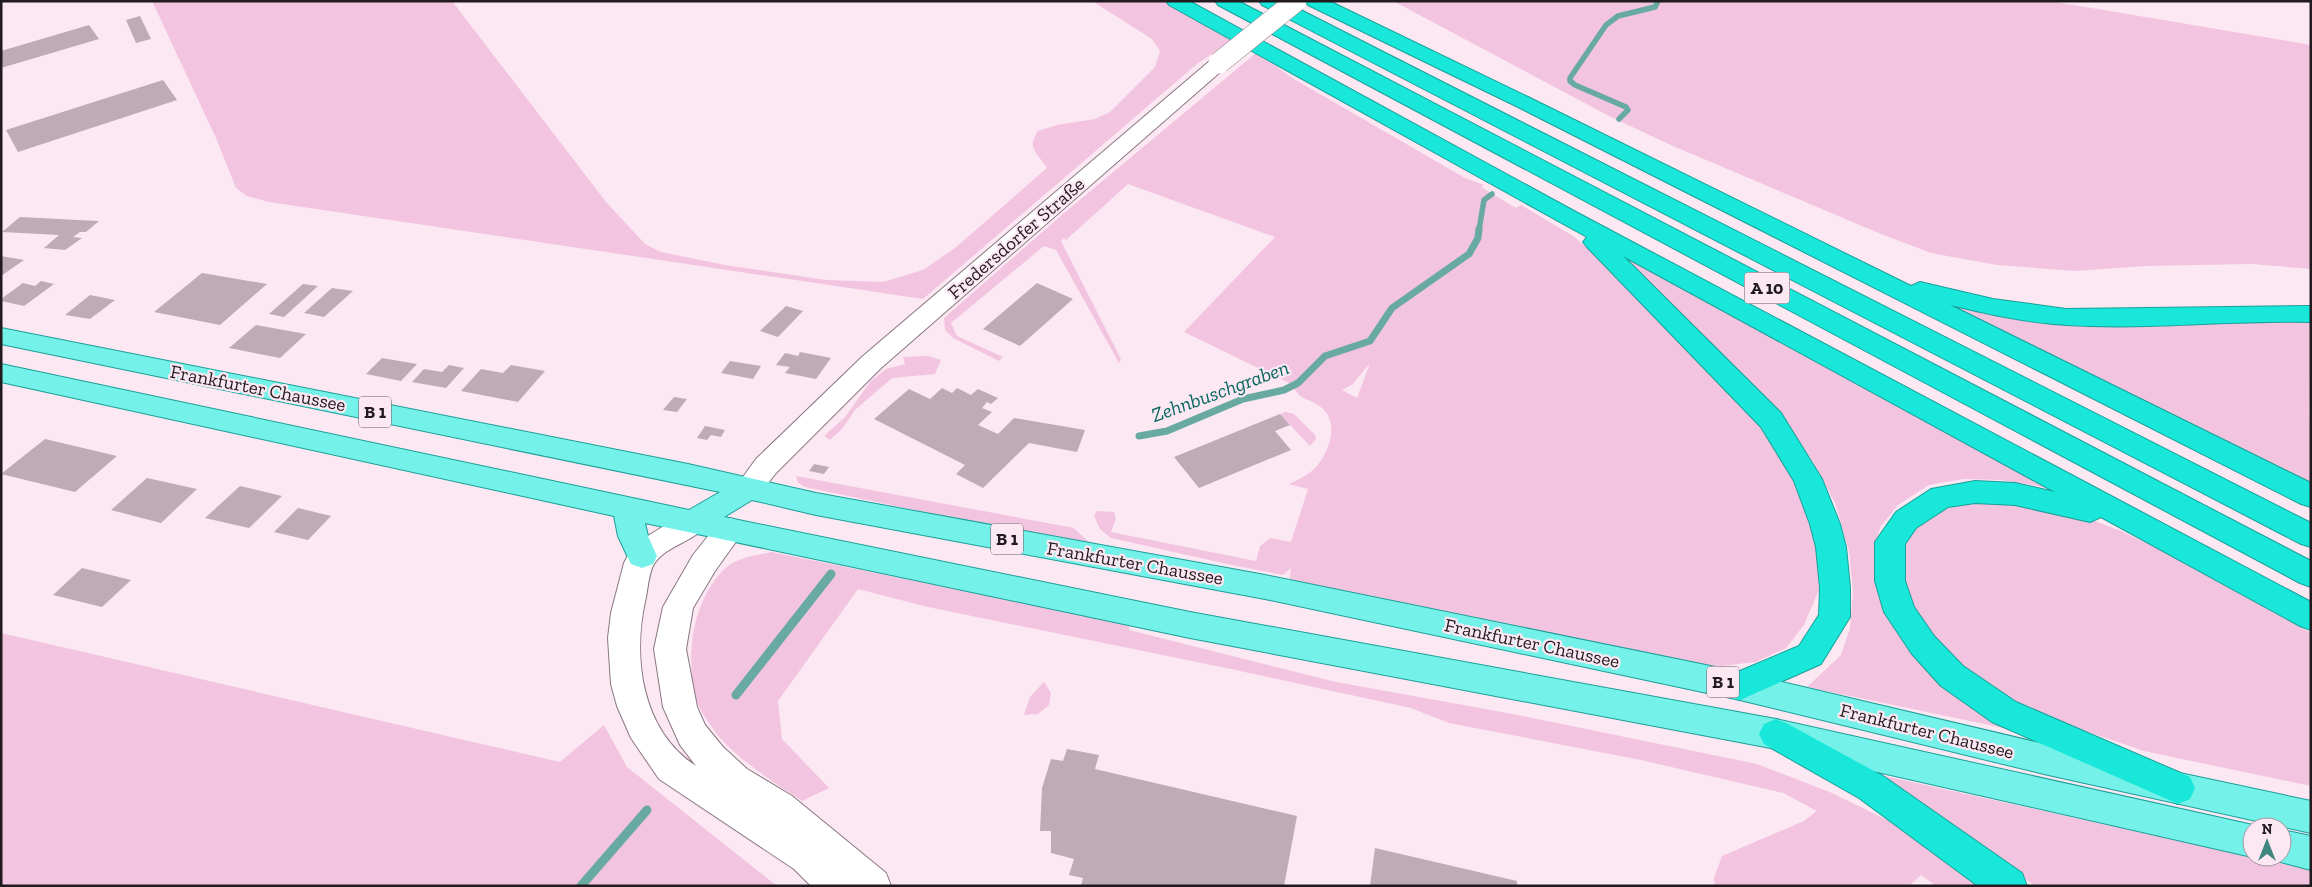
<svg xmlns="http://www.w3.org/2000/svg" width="2312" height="887" font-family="'Zilla Slab',serif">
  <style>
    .green { fill: #f2c4df; fill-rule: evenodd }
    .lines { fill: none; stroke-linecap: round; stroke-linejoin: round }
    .stream-far2 { stroke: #68aaa2; stroke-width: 5.5 }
    .stream-far1 { stroke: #68aaa2; stroke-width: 7 }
    .stream { stroke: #68aaa2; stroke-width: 9 }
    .building { fill: #beabb6 }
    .tertiary-casing { stroke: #897781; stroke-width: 2 }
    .primary-casing { stroke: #1b9f98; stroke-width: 2 }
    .motorway-casing { stroke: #1b9f98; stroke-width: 2 }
    .tertiary { fill: #fff; fill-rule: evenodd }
    .primary { fill: #74f1e8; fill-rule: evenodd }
    .motorway { fill: #18e7d9; fill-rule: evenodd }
    .tertiary-bridge-casing { stroke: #897781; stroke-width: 22; stroke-linecap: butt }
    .tertiary-bridge { stroke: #fff; stroke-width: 21 }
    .labels { text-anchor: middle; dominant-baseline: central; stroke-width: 4.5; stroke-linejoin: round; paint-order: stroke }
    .shield { fill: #fce8f3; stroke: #63585e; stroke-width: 1 }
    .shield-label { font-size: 18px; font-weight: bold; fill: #211a1e }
    .street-label { font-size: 19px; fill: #211a1e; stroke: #fce8f3 }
    .water-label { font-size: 20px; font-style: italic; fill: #04655e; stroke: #fce8f3 }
  </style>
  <rect width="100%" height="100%" fill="#fce8f3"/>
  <g class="green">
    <path d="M152,1H452L606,202L645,244L661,252L725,265L826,280L883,282L923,270L955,248L1047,168C1037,152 1026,149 1038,131L1057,125L1095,119L1110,112L1155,67L1160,51L1152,39L1092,1H1165L1232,41L1198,63L923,299L269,202L247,196L236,188L216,138Z"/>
    <path d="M1393,1H2050L2311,45V269L2252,264L2145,266L2075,271L1997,265L1931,253L1881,234L1673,146L1609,116Z"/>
    <path d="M1256,53L1294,79L1465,178L1484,185L1481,187L1516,208L1521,205L1573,236L1612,269L1752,414L1784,458L1805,500L1816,544L1819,590L1804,625L1786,648L1756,662L1721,666L1672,663L1289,586L1291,568L1283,575L1227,564L1111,538L1100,529L1094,516L1097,511L1114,512L1116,518L1111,532L1256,561L1260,546L1270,538L1291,542L1308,489L1289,484C1297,480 1306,476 1313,470C1327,457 1339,428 1325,411C1318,403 1311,402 1302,397C1297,394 1293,387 1289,383L1184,332L1275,237L1128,184L1066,240L1064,238L1061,241L1121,359L1119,363L1056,250L1044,246L951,323L957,336L1003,357L999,361L953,338L945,330L944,318L1063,214ZM1370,363L1357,398L1342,390L1353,384Z"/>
    <path d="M1608,244L2070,496L2038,486L2000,480L1964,479L1929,485L1898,505L1881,526L1874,546V577L1886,612L1975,709L2008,729L1807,687L1841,655L1850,628L1853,592L1849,551L1835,503L1814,463L1785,421Z"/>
    <path d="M1920,297L2003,317L2064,324L2131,326L2192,323L2311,321L2309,416L2311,425V491Z"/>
    <path d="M928,356L941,360L935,374L892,378L855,410L842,429L830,440L824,436L845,417L871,381L886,369L905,364L903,357Z"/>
    <path d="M1286,412L1294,414L1315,435L1316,439L1310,446L1280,414Z"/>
    <path d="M796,476L1074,528L1095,548L805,487L798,483Z"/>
    <path d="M2011,500L2079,515L2121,531L2165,552L2311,633V786L2144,751L2047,718L2002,697L1933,643L1911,600L1899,567L1909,536L1929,517L1956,505Z"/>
    <path d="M771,552L1129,624V630L1336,682L1513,714L1757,764L1832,793L1889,821L1978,886H1936L1921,875L1909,886H1715L1714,878L1722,856L1804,821L1817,811L1783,793L1641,760L1449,723L1411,708L1231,669L928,607L858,589L778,701L782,739L829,788L802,801C774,782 744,764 721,739C714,731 699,709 696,700C685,656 692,597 728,566C740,557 758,555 771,552Z"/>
    <path d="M1,633L560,762L604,725L627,767L777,886H1Z"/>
    <path d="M1044,682L1051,693L1049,705L1038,714L1024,715L1030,697Z"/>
    <path d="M1880,775L2311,870V886H2035Z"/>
  </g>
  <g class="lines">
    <g class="stream-far2">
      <path d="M1619,119L1628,110L1626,107L1575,85L1570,81V78L1606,25L1618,16L1655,7L1658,1"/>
      <path d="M1479,230L1484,200L1492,194"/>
    </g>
    <path class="stream-far1" d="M1139,436L1167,431L1243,399L1284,390L1298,383L1325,356L1370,341L1392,308L1469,254L1478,238L1479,229"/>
    <g class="stream">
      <path d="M736,695L831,574"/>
      <path d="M581,886L647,810"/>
    </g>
  </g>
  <g class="building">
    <path d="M140,16L151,39L136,43L126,20Z"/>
    <path d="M89,25L99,39L1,68V51Z"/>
    <path d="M163,80L177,100L18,152L6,130Z"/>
    <path d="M20,217L78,220L99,221L86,232H80L73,237L82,238L65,250L44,248L59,235L2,232Z"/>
    <path d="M1,256L24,260L1,276Z"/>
    <path d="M202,273L267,284L220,325L154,312Z"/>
    <path d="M41,281L54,284L24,306L1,301V299L23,283L35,286Z"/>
    <path d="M1037,283L1073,299L1020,346L983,329Z"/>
    <path d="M303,284L318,286L284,317L269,314Z"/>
    <path d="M332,288L353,291L324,317L304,313Z"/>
    <path d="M90,295L115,300L90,319L65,315Z"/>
    <path d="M786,306L803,311L778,337L760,331Z"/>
    <path d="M256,325L306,334L280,358L229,348Z"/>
    <path d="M800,352L831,358L816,379L785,373L790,367L776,365L785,353L798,356Z"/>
    <path d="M382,358L417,364L401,381L366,374Z"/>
    <path d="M730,361L761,366L753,379L721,373Z"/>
    <path d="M449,365L464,368L446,388L412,382L424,369L442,372Z"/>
    <path d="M511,365L545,371L518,402L461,391L481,369L503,373Z"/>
    <path d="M942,388L952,393L957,388L971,395L978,389L998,398L991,404L987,402L982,408L992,412L978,425L998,434L1014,418L1085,430L1077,452L1029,443L983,488L956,474L965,465L874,419L909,389L930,399Z"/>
    <path d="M674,397L687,399L677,412L663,410Z"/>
    <path d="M1280,414L1290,425L1275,431L1291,450L1199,488L1174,457Z"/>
    <path d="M705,426L725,430L721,437L711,435L707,440L697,438Z"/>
    <path d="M45,439L117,456L75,492L1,474Z"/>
    <path d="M814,464L829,467L824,474L809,471Z"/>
    <path d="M147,478L197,489L161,523L111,510Z"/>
    <path d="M240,486L282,496L249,528L205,518Z"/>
    <path d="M298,508L331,516L308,540L274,532Z"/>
    <path d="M82,568L131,580L102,607L53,595Z"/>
    <path d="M1067,749L1099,755L1095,769L1297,816L1284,886H1081L1083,878L1069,875L1074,859L1051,853V831H1040L1042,788L1051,759L1063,761Z"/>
    <path d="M1375,848L1517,881V886H1370Z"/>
  </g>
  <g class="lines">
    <g class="tertiary-casing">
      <g id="tertiary">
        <path d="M1219,57L1226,59L1229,63L1226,67L881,368L776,473L759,495L749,499L739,495L735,488L756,459L863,356L1212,59Z"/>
        <path d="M693,511L703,514L708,522C697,542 667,544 654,564C649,572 648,587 646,597C632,657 641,730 696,766L680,745L663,707L654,649L663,607L693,555L720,521L730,518L740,521L745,529L715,571L693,608L686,649L697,707L705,725L723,747L747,769L792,796L886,873L891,886H811L794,869L659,779L631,738L617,706L611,684L608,638L611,613L624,563L632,548L643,539L683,514Z"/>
      </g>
    </g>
    <g class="primary-casing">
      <g id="primary">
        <path d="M1,328L688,464L816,493L1265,575L1740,672L2044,744L2311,801V833L2044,774L1740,700L1265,599L816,515L752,500L724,517L1190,612L1776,719L2262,827H2252V857L1776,749L1190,638L645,523L648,536L657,556L653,564L642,568L631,564L618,536L614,516L1,382V364L689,510L720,492L1,344Z"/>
        <path d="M2282,830L2311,836V870L2269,859L2268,857H2282Z"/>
      </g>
    </g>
    <g class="motorway-casing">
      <g id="motorway">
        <path d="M1166,1H1189L1574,211L2311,602V630L2300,626L2101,517L2090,522L2015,505L1975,503L1948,507L1916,528L1905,544V581L1914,607L1934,636L1963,666L2016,702L2190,777L2195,788L2190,799L2178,804L1992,722L1941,686L1912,654L1884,612L1875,581V542L1896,512L1931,489L1975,481L2015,483L2055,492L1623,256L1781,413L1822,479L1840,524L1846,547L1850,588V617L1821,664L1740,700L1728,696L1724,686L1728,676L1799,646L1819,615L1820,588L1816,547L1810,524L1794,481L1761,427L1587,247L1583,242L1587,237L1169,5Z"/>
        <path d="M1215,1H1238L2311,561V587L2300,583L1218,5Z"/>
        <path d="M1259,1H1283L2311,523V547L2301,544L1262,5Z"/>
        <path d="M1305,1H1329L1530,98L1911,286L1920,282L1993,299L2066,309L2311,306V322C2229,320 2148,330 2067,325C2027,323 1988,314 1950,305L2311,483V507L2301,504L1516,106L1308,5Z"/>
        <path d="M1776,719L1788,724L1883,776L2022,873L2027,886H1978L1859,798L1764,744L1759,734L1764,724Z"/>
      </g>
    </g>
    <use href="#tertiary" class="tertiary"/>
    <use href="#primary" class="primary"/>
    <use href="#motorway" class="motorway"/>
    <g class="tertiary-bridge-casing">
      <path id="tertiary-bridge" d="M1219,63L1296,1"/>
    </g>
    <use href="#tertiary-bridge" class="tertiary-bridge"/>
  </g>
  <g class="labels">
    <g class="shield">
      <rect x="1744.5" y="272.5" width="45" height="31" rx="4"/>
      <rect x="359" y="396.5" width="32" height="31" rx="4"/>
      <rect x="991" y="523.5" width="32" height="31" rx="4"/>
      <rect x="1707" y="666.5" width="32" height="31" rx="4"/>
    </g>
    <g class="shield-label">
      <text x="1767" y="288">A 10</text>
      <text x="375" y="412">B 1</text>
      <text x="1007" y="539">B 1</text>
      <text x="1723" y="682">B 1</text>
    </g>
    <g class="street-label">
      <text transform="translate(1016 238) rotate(-41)">Fredersdorfer Straße</text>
      <text transform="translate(258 388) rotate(11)">Frankfurter Chaussee</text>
      <text transform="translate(1135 563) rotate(10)">Frankfurter Chaussee</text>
      <text transform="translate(1532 643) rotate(12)">Frankfurter Chaussee</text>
      <text transform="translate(1927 731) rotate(14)">Frankfurter Chaussee</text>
    </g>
    <g class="water-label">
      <text transform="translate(1220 391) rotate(-20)">Zehnbuschgraben</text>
    </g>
  </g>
  <rect width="2312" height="887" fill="none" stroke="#211a1e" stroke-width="5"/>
  <g transform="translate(2267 842)"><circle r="24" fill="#fce8f3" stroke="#a4969e"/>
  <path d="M0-4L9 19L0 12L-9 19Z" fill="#408780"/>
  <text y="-8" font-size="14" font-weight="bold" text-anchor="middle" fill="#211a1e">N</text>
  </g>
</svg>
